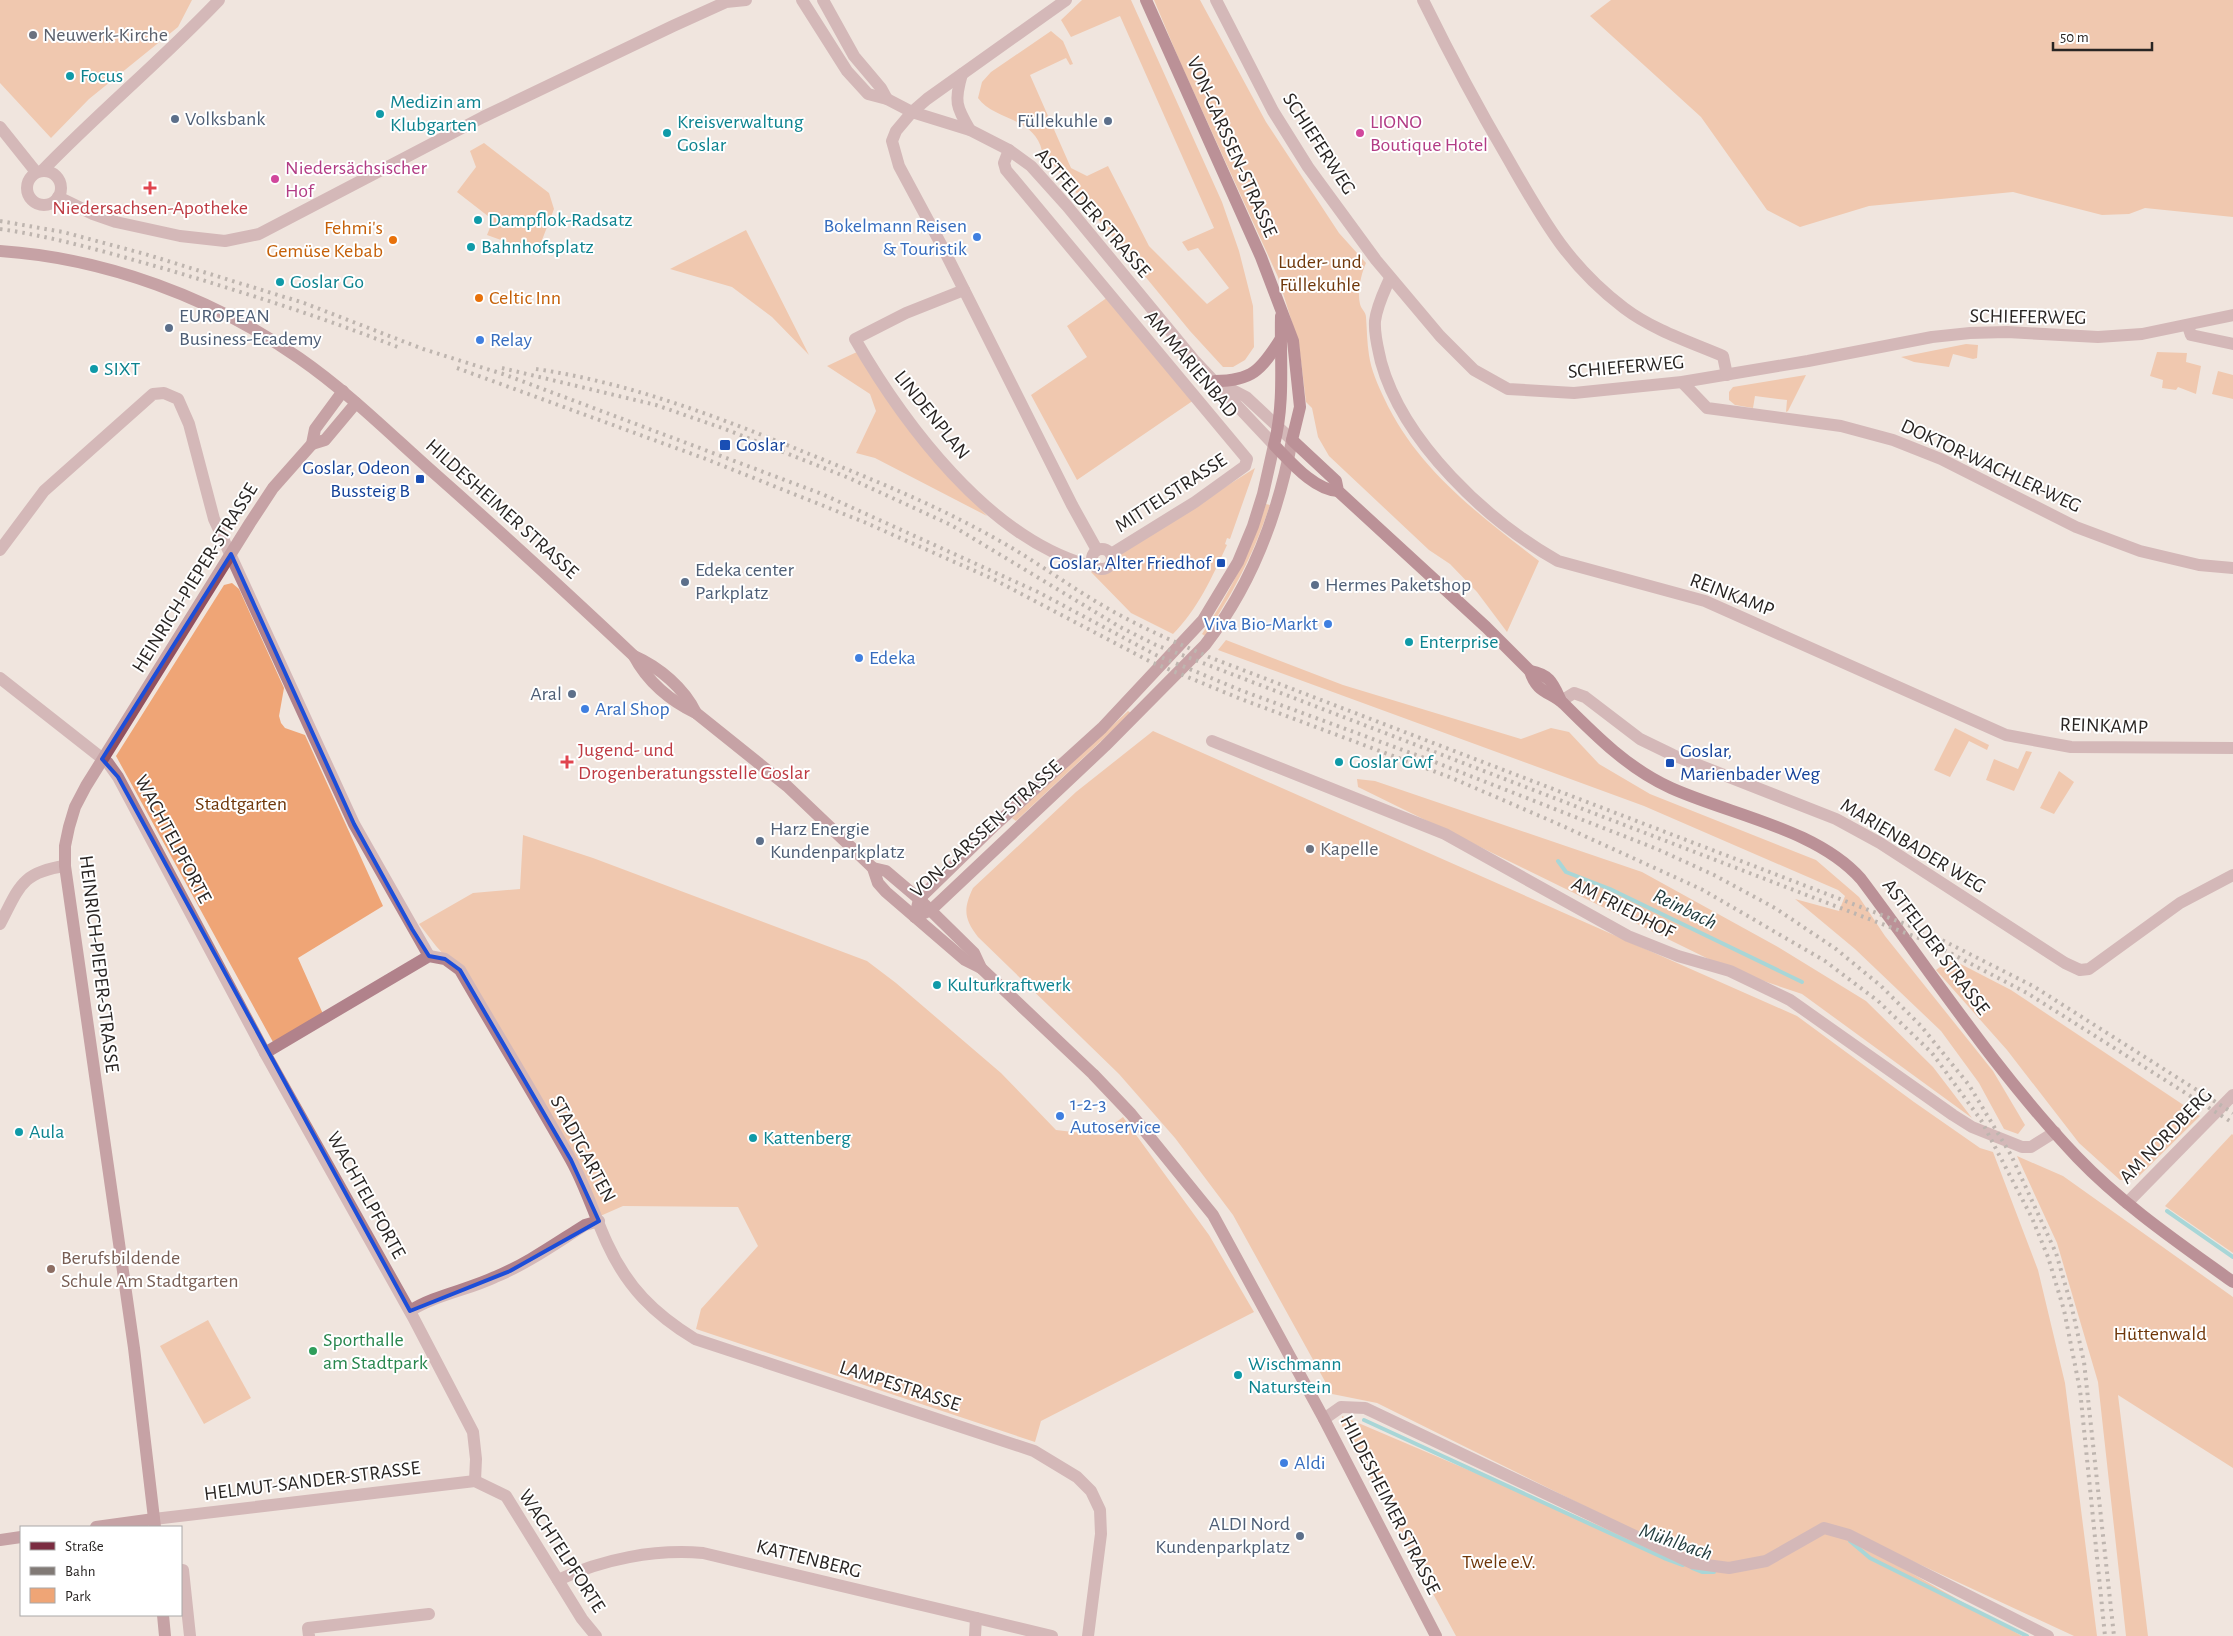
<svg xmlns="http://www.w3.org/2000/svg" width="2233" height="1636" font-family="'Alegreya Sans',sans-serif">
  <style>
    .green { fill: #efa576 }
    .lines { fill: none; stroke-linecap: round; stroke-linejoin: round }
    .stream { stroke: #51c4ce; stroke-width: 4 }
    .street { stroke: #b1828b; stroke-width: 12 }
    .secondary { stroke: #93515f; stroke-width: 12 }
    .primary { stroke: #7b2c41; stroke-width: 12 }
    .rail { stroke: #817a76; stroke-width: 4; stroke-dasharray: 2.5 5; stroke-linecap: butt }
    .marked { fill: none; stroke: #1d4ed8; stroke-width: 4; stroke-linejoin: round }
    .worship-dot { fill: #6b7280; stroke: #fff; stroke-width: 2 }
    .culture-dot { fill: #0f9aa8; stroke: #fff; stroke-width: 2 }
    .service-dot { fill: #5c6f8a; stroke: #fff; stroke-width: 2 }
    .hotel-dot { fill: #d1479c; stroke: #fff; stroke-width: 2 }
    .health-dot { fill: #e0444e; stroke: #fff; stroke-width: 2 }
    .shop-dot { fill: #3f7fe0; stroke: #fff; stroke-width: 2 }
    .food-dot { fill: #e8710a; stroke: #fff; stroke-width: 2 }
    .transit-dot { fill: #1a4fb4; stroke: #fff; stroke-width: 2 }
    .education-dot { fill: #8d6e63; stroke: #fff; stroke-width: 2 }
    .leisure-dot { fill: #2e9e5b; stroke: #fff; stroke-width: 2 }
    .labels { text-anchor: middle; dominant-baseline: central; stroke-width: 4; stroke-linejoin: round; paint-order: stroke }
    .worship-label { font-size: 20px; fill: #5b616d; stroke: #fff; text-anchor: start }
    .culture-label { font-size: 20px; fill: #0d838f; stroke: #fff; text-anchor: start }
    .service-label { font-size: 20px; fill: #4e5e75; stroke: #fff; text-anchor: start }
    .hotel-label { font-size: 20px; fill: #b23c85; stroke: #fff; text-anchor: start }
    .street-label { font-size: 20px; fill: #292523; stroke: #fff }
    .health-label { font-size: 20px; fill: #be3a42; stroke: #fff }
    .shop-label { font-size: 20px; fill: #366cbe; stroke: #fff; text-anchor: start }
    .food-label { font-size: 20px; fill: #c56008; stroke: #fff; text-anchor: end }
    .park-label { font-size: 20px; fill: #6f370a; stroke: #fff }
    .transit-label { font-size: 20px; fill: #164399; stroke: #fff; text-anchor: start }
    .education-label { font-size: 20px; fill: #785e54; stroke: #fff; text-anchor: start }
    .leisure-label { font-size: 20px; fill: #27864d; stroke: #fff; text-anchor: start }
    .water-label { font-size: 21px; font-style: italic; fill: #233d3f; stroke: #fff }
  </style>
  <rect width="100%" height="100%" fill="#f0e5de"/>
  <g class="green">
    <path d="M0,0H192L178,27L89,99L51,138L0,83Z"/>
    <path d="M1082,0H1131L1222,202L1239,251L1253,306L1254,347L1245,360L1233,367H1223L1190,331L1042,151C1035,117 993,120 978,98L982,82L991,72L1051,31L1063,41L1073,64L1070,65L1066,58L1030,75L1071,168L1087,176L1108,166L1149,246L1207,304L1229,288L1198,248L1188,251L1182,242L1214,228L1120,16L1071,37L1061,20Z"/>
    <path d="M1154,0H1200L1266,122L1339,233L1366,263C1361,274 1357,292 1360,304C1361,309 1366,312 1366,317C1367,330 1367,343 1369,355C1371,370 1378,385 1384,398C1417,469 1478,514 1539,561L1507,632L1477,592L1450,564L1429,550L1329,456L1318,437L1312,408L1306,402L1299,345L1278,277L1180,62Z"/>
    <path d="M1611,0H2233V217L2145,208L2129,214L2102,215L2013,192L1869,206L1800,227L1767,210L1701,117L1590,16Z"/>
    <path d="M484,143L549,193L554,209L537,253L487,235L493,220L457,192L476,167L470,151Z"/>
    <path d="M746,230L809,355L772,317L732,287L670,269Z"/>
    <path d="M1108,297L1194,400L1077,480L1031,395L1087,357L1067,326Z"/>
    <path d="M1966,344L1978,345L1977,358L1973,359L1953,354L1949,367L1914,362L1901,357Z"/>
    <path d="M859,351L940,465L987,516L875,458L856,453L876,411L870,394L827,366Z"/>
    <path d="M2157,352L2187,353L2186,362L2201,366L2196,394L2178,387L2176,390L2162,388L2163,380L2150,376Z"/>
    <path d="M2218,371L2233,375V399L2212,394Z"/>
    <path d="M1806,375L1788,411L1786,412L1787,400L1755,396L1753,408L1735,405L1729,400V392L1733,387Z"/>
    <path d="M1255,468L1230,539L1227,538L1225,544L1227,545C1212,577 1198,609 1173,634L1131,613L1091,572Z"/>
    <path d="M1266,504L1270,505C1253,556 1234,591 1205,636L1202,634C1230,592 1251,551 1266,504Z"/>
    <path d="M232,583L239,589L284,688L279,716L281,723L285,728L305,735L383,906L298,958L323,1014L273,1042L116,756L224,585Z"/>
    <path d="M1226,640L1343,685L1521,739L1551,728L1569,732L1599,764L1650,794L1816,860L1859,897L1885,936L1993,1071L2025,1125L2018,1134L2004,1129L1979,1083L1941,1031L1855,949L1795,899L1839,911L1845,896L1838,890L1644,806L1218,650Z"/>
    <path d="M1128,711L1131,713L1016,821L1012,818Z"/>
    <path d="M1955,728L1989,745L1987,750L1969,741L1950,777L1934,770Z"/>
    <path d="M1153,731L1797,1016L1914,1102L1980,1148L1993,1152L2038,1270L2065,1383L2097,1636H2074L1850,1532L1824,1525L1766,1559L1728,1566L1697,1562L1377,1403L1332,1394L1233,1215L1175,1138L1119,1074L978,937C964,919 963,909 973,888L1076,792Z"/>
    <path d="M2026,751L2032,752L2014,791L1986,780L1994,759L2018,769Z"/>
    <path d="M2059,771L2074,782L2054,814L2040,808Z"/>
    <path d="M1357,779L1375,781L1642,872L1778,947L1866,1001L1933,1067L1972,1118L1802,994L1731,970L1358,787Z"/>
    <path d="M523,835L593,858L867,961L896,983L1001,1073L1056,1130L1099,1135L1123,1117L1209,1235L1254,1312L1041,1421L1035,1442L696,1329L701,1309L758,1246L738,1207L623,1206L598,1217L454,966L436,946L419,924L473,893L520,889Z"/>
    <path d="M1951,959L2011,990L2200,1116L2135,1180H2120L2079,1143L2007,1050L1936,970Z"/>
    <path d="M2232,1134L2233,1135V1253L2165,1206Z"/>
    <path d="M2017,1156L2063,1176L2233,1297V1468L2118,1395L2148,1636H2126L2098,1382L2057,1243Z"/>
    <path d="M208,1320L251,1398L204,1424L160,1346Z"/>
    <path d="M1342,1416L1694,1566L1730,1570L1824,1530L1848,1537L2022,1636H1456L1342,1426Z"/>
  </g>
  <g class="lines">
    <g class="stream">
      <path d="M1558,861L1566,872L1610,889L1802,982"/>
      <path d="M2167,1211L2233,1257"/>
      <path d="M1364,1420L1664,1558L1683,1565"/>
      <path d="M1850,1541L1870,1558L2027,1636"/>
      <path d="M1692,1568L1702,1572H1714"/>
    </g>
    <g class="street">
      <path d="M802,0L847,71L868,94L887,99L912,112L970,130L1009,150L1031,166L1067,206L1194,360L1274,445"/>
      <path d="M823,0L854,56L881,88L887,99"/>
      <path d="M1066,0L927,99L912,112L896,131L892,141L899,166L943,248L1072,505L1097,550"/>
      <path d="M1216,0L1273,111L1308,167L1376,260L1440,336L1474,370L1508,389L1574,393L1682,382L1808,361L1932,337L1970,333L2007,332L2098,337L2142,334L2233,315"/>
      <path d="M1423,0C1449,53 1477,106 1507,157C1542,218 1566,264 1624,308C1653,330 1690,342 1723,356L1727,375"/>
      <path d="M962,74C954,101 956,107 970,130"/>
      <path d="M0,127L36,172"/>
      <path d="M1009,150L1004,163L1006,170L1247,459L1245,466L1195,502L1111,554"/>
      <path d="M42,171C99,112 163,59 219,0"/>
      <circle cx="44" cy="188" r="17"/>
      <path d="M58,197L93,214L116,222L180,236L225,241L259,234L483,117L673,26L726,2L746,0"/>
      <path d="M1390,278C1384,292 1377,305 1375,321C1374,335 1378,348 1381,362C1403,442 1487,521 1558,561L1705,601L2006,735L2071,747L2233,748"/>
      <path d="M964,290L906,313L855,339C904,424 988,537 1087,565L1092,563"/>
      <path d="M2188,326L2191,335L2233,344"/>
      <path d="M1217,382L1246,397L1292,440"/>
      <path d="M1682,382L1707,408L1841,426L1893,440L1941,459L2076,527L2140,551L2199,565L2233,568"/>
      <circle cx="1102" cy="559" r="10"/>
      <path d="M0,550L44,491L153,394L164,393L178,399L189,424L214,519L354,824L429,956"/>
      <path d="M0,678L108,763L118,777L265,1053L413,1317L473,1432L476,1459L475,1481"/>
      <path d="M1561,701L1574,693L1585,697L1640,739L1673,755L1836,819L1880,843L2065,963L2080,970L2089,969L2180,903L2233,875"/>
      <path d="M1212,741L1445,834L1628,936L1678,956L1730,971L1790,1000L1953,1115L1972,1127L2022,1147H2031L2055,1132"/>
      <path d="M0,924C19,888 21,872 65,866"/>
      <path d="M265,1053L429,956L445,959L460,970C497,1034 535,1096 571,1160C586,1187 594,1215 607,1243C627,1287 654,1314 695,1339L1034,1451L1077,1477L1091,1491L1100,1510L1101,1534L1088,1636"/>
      <path d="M2127,1203L2233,1095"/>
      <path d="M410,1311C435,1295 468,1290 495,1277C527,1264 556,1243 585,1225L599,1221"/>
      <path d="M1324,1419L1341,1407L1365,1408L1692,1563L1729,1568L1766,1561L1824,1528L1849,1535L2048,1636"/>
      <path d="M154,1519L475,1481L506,1496L582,1619L596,1636"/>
      <path d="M181,1570H183L190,1636"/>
      <path d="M558,1580C603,1559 654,1549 703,1553L1052,1636"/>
      <path d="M309,1636L308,1628L429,1614"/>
      <path d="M975,1636L976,1618"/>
    </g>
    <g class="secondary">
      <path d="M0,251C105,258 213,298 299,358C348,392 390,434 434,473C502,533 568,594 634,656C647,681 670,701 696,713L787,786L873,868L878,883L886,892L965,960L981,968L1093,1074L1131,1114L1213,1215L1324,1419L1436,1636"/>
      <path d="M312,444L325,440L356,403"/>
      <path d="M634,656C659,667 684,688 696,713"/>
      <path d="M873,868L886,871L919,899L974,953L981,968"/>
      <path d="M915,917L931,910L949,893L1105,746L1205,645C1252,585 1278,515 1292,440"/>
      <path d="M915,917L919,899L995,825L1102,728L1203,620L1238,562L1253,526L1263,494L1274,445"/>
      <path d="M96,1527L154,1519"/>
      <path d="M155,1527L134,1348L65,866V846L69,827L75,807L86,786L250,523L273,488L312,444L315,429L343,391"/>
      <path d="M0,1540L21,1537"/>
      <path d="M163,1615L165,1636"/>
    </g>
    <g class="primary">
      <path d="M1146,0L1261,257L1293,341L1300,407L1292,440L1336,481L1338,491L1486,627L1530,671C1537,694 1550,691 1564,704C1597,737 1629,769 1671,788C1731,815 1817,829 1861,879C1931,972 1996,1072 2077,1157C2123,1205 2179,1243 2233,1282"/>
      <path d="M1281,316C1280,359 1285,403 1274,445C1290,461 1314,490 1338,491"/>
      <path d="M1215,381C1252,381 1261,370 1280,340"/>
      <path d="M1530,671C1551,675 1553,684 1561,701"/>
    </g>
    <g class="rail">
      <path d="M0,221L63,232L145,254L304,303L423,349L503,374L822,494L1038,592L1156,655L1240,690L1427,759L1657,849L1714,875L1775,908L1836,949L1881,986L1921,1026L1969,1085L2011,1155L2056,1253L2072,1308L2084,1362L2114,1636"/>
      <path d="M0,229C56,237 109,253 162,268C243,292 322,317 400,348"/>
      <path d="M457,368L706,459L864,522L993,579L1151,662L1241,699L1452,778L1556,823L1703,890L1825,961L1878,1001L1932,1053L1981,1120L2032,1218L2048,1257L2064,1310L2080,1390L2105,1636"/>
      <path d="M502,368L656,405L725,429L849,478L951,525L1120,627L1156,645L1929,942L2027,993L2233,1123"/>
      <path d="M536,369C631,383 721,418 809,454C874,480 938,506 998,540C1036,561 1070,587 1107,608C1140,627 1175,642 1209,657L1926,932L2033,986L2233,1113"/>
    </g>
  </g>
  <path d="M0 0H2233V1636H0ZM231,554L354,824L412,929L429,956L445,959L460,970L571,1160L599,1221L510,1271L410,1311L118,777L102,759Z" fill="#f0e5de" fill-opacity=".55" fill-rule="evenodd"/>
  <path class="marked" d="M231,554L354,824L412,929L429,956L445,959L460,970L571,1160L599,1221L510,1271L410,1311L118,777L102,759Z"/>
  <g class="worship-dot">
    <circle cx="33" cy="35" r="5"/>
    <circle cx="1310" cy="849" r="5"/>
  </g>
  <g class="culture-dot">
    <circle cx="70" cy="76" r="5"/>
    <circle cx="380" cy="114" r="5"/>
    <circle cx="667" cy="133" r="5"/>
    <circle cx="478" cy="220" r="5"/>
    <circle cx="471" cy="247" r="5"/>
    <circle cx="280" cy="282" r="5"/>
    <circle cx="94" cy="369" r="5"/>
    <circle cx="1409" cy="642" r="5"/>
    <circle cx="1339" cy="762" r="5"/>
    <circle cx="937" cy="985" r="5"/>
    <circle cx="19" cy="1132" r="5"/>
    <circle cx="753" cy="1138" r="5"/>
    <circle cx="1238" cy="1375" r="5"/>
  </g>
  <g class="service-dot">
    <circle cx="175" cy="119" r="5"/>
    <circle cx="1108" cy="121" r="5"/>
    <circle cx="169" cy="328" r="5"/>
    <circle cx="685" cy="582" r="5"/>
    <circle cx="1315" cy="585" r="5"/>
    <circle cx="572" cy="694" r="5"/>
    <circle cx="760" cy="841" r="5"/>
    <circle cx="1300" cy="1536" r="5"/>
  </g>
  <g class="hotel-dot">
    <circle cx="1360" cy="133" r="5"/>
    <circle cx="275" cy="179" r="5"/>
  </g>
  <g class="health-dot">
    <path d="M147.5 180.5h5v5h5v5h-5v5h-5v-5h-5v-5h5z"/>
    <path d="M564.5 754.5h5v5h5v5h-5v5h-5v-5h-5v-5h5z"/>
  </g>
  <g class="shop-dot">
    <circle cx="977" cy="237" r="5"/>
    <circle cx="480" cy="340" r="5"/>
    <circle cx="1328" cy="624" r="5"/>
    <circle cx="859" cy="658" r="5"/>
    <circle cx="585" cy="709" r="5"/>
    <circle cx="1060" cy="1116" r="5"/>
    <circle cx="1284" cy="1463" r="5"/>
  </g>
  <g class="food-dot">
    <circle cx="393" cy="240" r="5"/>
    <circle cx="479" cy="298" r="5"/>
  </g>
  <g class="transit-dot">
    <rect x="719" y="439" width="12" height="12" rx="2.5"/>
    <rect x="415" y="474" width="10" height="10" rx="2.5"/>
    <rect x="1216" y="558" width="10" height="10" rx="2.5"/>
    <rect x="1665" y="758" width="10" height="10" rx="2.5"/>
  </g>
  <circle class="education-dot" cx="51" cy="1269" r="5"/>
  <circle class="leisure-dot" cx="313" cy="1351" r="5"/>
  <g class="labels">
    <g class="worship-label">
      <text x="43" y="35">Neuwerk-Kirche</text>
      <text x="1320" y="849">Kapelle</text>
    </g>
    <g class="culture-label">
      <text x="80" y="76">Focus</text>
      <text x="390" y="102">Medizin am<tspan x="390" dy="23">Klubgarten</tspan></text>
      <text x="677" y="122">Kreisverwaltung<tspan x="677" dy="23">Goslar</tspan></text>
      <text x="488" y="220">Dampflok-Radsatz</text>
      <text x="481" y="247">Bahnhofsplatz</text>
      <text x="290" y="282">Goslar Go</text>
      <text x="104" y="369">SIXT</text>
      <text x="1419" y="642">Enterprise</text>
      <text x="1349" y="762">Goslar Gwf</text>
      <text x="947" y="985">Kulturkraftwerk</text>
      <text x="29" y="1132">Aula</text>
      <text x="763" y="1138">Kattenberg</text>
      <text x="1248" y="1364">Wischmann<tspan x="1248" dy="23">Naturstein</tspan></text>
    </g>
    <g class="service-label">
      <text x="185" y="119">Volksbank</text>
      <text x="1098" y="121" text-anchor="end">Füllekuhle</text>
      <text x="179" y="316">EUROPEAN<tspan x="179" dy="23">Business-Ecademy</tspan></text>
      <text x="695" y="570">Edeka center<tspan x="695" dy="23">Parkplatz</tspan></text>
      <text x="1325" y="585">Hermes Paketshop</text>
      <text x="562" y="694" text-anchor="end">Aral</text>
      <text x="770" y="829">Harz Energie<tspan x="770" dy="23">Kundenparkplatz</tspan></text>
      <text x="1290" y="1524" text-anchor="end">ALDI Nord<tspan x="1290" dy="23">Kundenparkplatz</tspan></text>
    </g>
    <g class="hotel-label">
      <text x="1370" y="122">LIONO<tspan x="1370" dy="23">Boutique Hotel</tspan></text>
      <text x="285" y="168">Niedersächsischer<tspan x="285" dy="23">Hof</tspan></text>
    </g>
    <g class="street-label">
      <text transform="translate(1319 144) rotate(57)">SCHIEFERWEG</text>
      <text transform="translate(1232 147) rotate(66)">VON-GARSSEN-STRASSE</text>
      <text transform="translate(1093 213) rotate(49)">ASTFELDER STRASSE</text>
      <text transform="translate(2028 317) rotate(1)">SCHIEFERWEG</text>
      <text transform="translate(1191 364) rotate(50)">AM MARIENBAD</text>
      <text transform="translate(1626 367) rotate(-5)">SCHIEFERWEG</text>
      <text transform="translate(932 415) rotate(51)">LINDENPLAN</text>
      <text transform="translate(1991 466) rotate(25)">DOKTOR-WACHLER-WEG</text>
      <text transform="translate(1171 493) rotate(-33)">MITTELSTRASSE</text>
      <text transform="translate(502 509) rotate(42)">HILDESHEIMER STRASSE</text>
      <text transform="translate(195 578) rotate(-58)">HEINRICH-PIEPER-STRASSE</text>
      <text transform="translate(1732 595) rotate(21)">REINKAMP</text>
      <text transform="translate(2104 726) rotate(2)">REINKAMP</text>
      <text transform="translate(986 829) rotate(-42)">VON-GARSSEN-STRASSE</text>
      <text transform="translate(173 839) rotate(62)">WACHTELPFORTE</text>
      <text transform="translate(1913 846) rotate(31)">MARIENBADER WEG</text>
      <text transform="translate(1623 908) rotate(27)">AM FRIEDHOF</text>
      <text transform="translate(1936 947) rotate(53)">ASTFELDER STRASSE</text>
      <text transform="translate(99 964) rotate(83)">HEINRICH-PIEPER-STRASSE</text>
      <text transform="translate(2166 1136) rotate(-46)">AM NORDBERG</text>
      <text transform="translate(583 1149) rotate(62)">STADTGARTEN</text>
      <text transform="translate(366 1195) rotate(61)">WACHTELPFORTE</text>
      <text transform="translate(900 1386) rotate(18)">LAMPESTRASSE</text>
      <text transform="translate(312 1481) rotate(-7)">HELMUT-SANDER-STRASSE</text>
      <text transform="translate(1390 1505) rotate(63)">HILDESHEIMER STRASSE</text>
      <text transform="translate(562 1551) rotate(57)">WACHTELPFORTE</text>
      <text transform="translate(809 1559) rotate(14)">KATTENBERG</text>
    </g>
    <g class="health-label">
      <text x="150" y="208">Niedersachsen-Apotheke</text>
      <text x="578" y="750" text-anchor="start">Jugend- und<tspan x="578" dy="23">Drogenberatungsstelle Goslar</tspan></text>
    </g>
    <g class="shop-label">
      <text x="967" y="226" text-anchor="end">Bokelmann Reisen<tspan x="967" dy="23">&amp; Touristik</tspan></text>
      <text x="490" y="340">Relay</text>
      <text x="1318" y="624" text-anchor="end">Viva Bio-Markt</text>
      <text x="869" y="658">Edeka</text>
      <text x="595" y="709">Aral Shop</text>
      <text x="1070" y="1104">1-2-3<tspan x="1070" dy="23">Autoservice</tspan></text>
      <text x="1294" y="1463">Aldi</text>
    </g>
    <g class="food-label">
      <text x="383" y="228">Fehmi's<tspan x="383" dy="23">Gemüse Kebab</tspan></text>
      <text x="489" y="298" text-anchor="start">Celtic Inn</text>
    </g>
    <g class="park-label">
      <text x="1320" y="262">Luder- und<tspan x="1320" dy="23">Füllekuhle</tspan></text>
      <text x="241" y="804">Stadtgarten</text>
      <text x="2160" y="1334">Hüttenwald</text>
      <text x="1499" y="1562">Twele e.V.</text>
    </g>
    <g class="transit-label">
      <text x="736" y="445">Goslar</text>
      <text x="410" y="468" text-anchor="end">Goslar, Odeon<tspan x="410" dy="23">Bussteig B</tspan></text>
      <text x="1211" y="563" text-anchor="end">Goslar, Alter Friedhof</text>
      <text x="1680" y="751">Goslar,<tspan x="1680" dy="23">Marienbader Weg</tspan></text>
    </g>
    <g class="education-label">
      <text x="61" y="1258">Berufsbildende<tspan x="61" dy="23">Schule Am Stadtgarten</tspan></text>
    </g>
    <g class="leisure-label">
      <text x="323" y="1340">Sporthalle<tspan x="323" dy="23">am Stadtpark</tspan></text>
    </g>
    <g class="water-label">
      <text transform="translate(1685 909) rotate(26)">Reinbach</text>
      <text transform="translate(1676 1542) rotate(19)">Mühlbach</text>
    </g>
  </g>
  <rect x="20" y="1526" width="162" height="90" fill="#ffffff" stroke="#a9a8a7"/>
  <rect x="30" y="1542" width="25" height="8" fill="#7b2c41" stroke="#a9a8a7"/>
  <text x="65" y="1551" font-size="15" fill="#292523">Straße</text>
  <rect x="30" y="1567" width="25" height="8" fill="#817a76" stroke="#a9a8a7"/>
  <text x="65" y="1576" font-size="15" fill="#292523">Bahn</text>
  <rect x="30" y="1588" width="25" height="15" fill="#efa576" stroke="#a9a8a7"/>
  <text x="65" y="1601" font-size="15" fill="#292523">Park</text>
  <path d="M2053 42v8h99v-8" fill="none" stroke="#292523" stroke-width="2.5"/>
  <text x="2060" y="42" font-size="15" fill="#292523" stroke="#ffffff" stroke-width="4" paint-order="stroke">50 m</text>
</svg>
